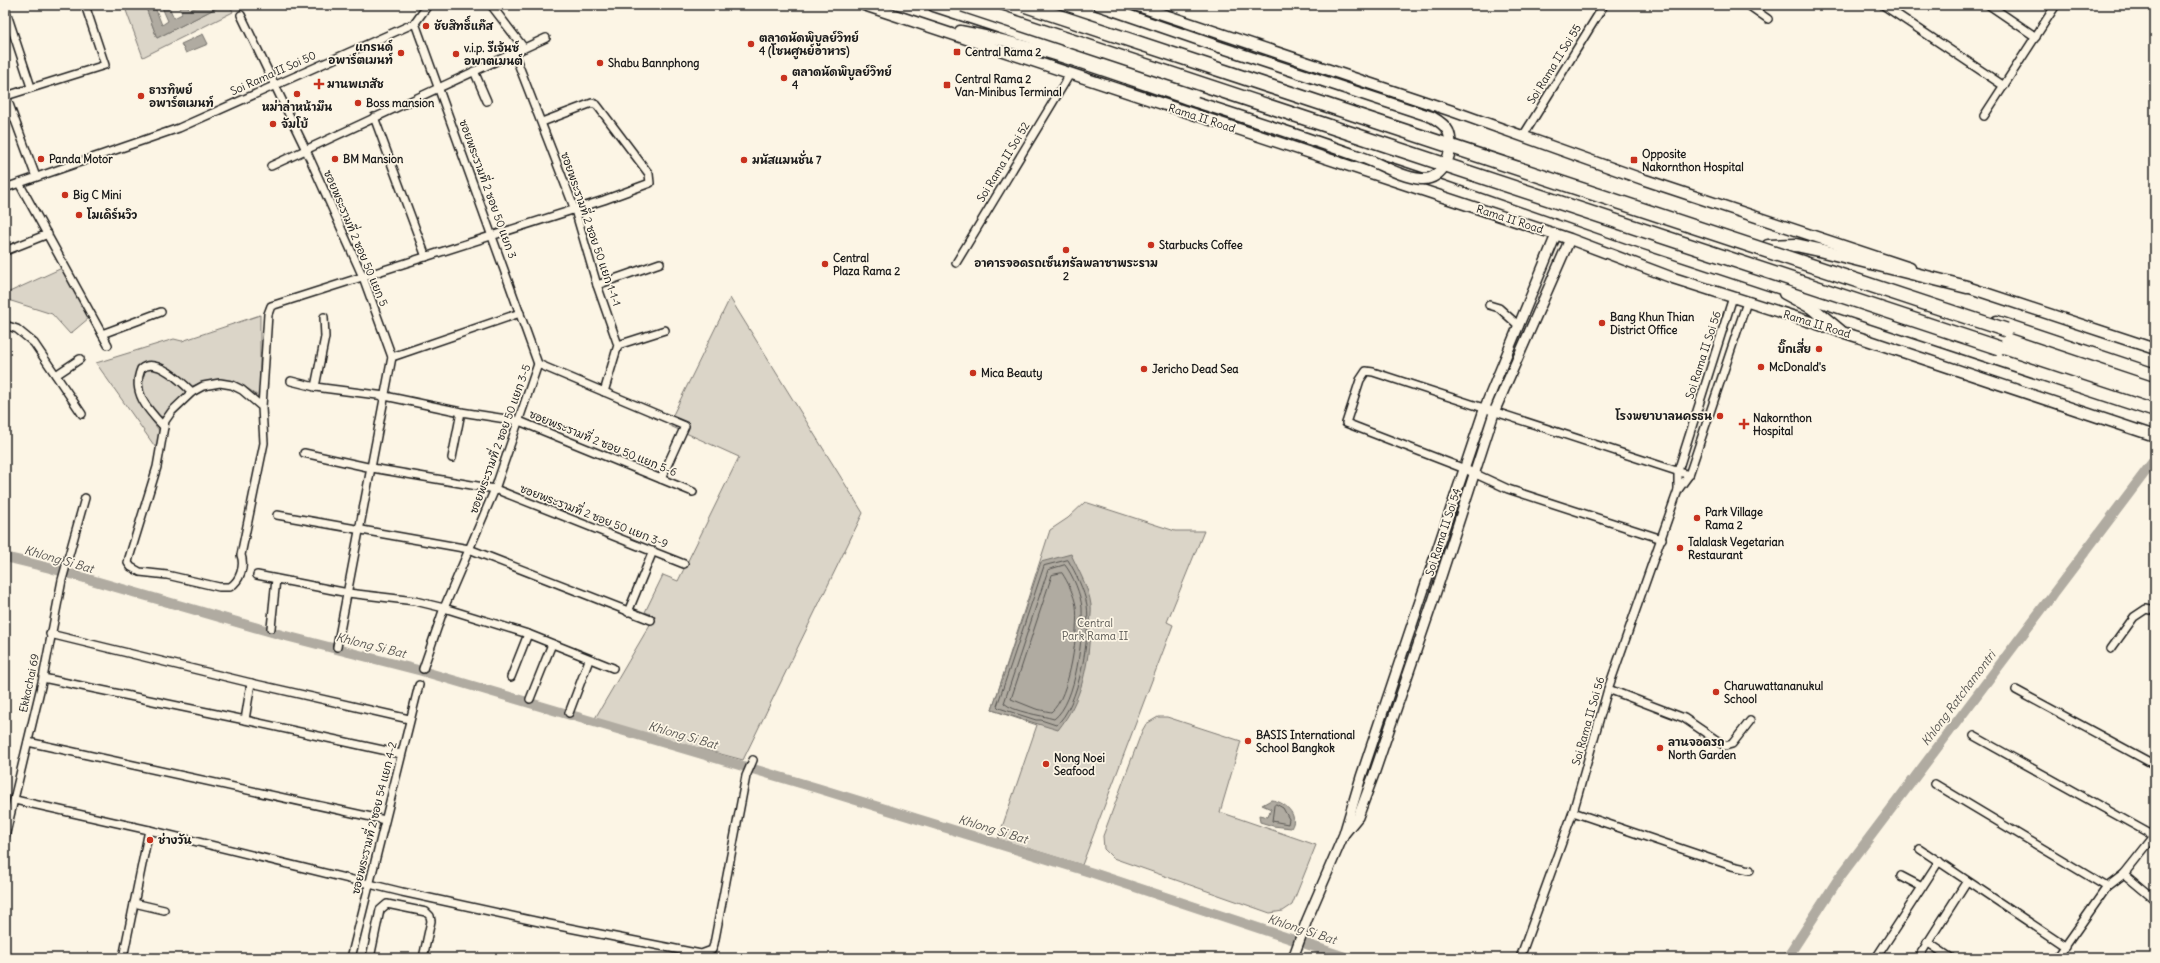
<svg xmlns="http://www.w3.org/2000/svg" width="2160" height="963" font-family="Delius,'Playpen Sans Thai',sans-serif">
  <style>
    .green { fill: #dbd5c8; stroke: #7c7872 }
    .water { fill: #b0aba1; stroke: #75726c }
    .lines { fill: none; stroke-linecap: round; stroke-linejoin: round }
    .shore { stroke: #575551; stroke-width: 1 }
    .canal { stroke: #b0aba1; stroke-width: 10 }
    .minor-casing { stroke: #1c1c1c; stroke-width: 10 }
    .tertiary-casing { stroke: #1c1c1c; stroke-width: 12 }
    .secondary-casing { stroke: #1c1c1c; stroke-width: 13 }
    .trunk-casing { stroke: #1c1c1c; stroke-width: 15 }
    .minor { stroke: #fcf5e5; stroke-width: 7 }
    .tertiary { stroke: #fcf5e5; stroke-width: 9 }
    .secondary { stroke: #fcf5e5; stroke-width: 10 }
    .trunk { stroke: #fcf5e5; stroke-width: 12 }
    .secondary-bridge-casing { stroke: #1c1c1c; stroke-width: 13; stroke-linecap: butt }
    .motorway-bridge-casing { stroke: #1c1c1c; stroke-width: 16; stroke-linecap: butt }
    .secondary-bridge { stroke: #fcf5e5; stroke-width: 10 }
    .motorway-bridge { stroke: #fcf5e5; stroke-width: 13 }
    .poi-dot { fill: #c8321e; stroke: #fcf5e5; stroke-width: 1.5 }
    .labels { text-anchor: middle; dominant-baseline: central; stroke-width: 3.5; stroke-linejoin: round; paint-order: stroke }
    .poi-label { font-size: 11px; font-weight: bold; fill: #1c1c1c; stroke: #fcf5e5; text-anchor: start }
    .street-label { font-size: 11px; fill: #1c1c1c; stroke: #fcf5e5 }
    .park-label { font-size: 11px; fill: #555450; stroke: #fcf5e5 }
    .water-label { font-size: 12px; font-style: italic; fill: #575551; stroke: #fcf5e5 }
  </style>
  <rect width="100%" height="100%" fill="#fcf5e5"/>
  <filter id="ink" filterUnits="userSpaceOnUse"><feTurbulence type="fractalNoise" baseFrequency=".025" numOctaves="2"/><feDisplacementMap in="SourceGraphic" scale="8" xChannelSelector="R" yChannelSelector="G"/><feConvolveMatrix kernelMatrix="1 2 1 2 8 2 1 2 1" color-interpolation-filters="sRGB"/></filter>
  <g filter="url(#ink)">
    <g class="green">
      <path d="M124,5H145L157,38L222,5H230L233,12L143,57Z"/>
      <path d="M62,268L89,318L70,334L52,314L5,299V294Z"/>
      <path d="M730,298L863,513L743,760L594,720L655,616L645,612L663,575L678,581L739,457L668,425Z"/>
      <path d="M260,315V398C239,379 217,374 191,387L164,368H138C126,393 147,412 160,432L156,448L96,363L174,339L182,341Z"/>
      <path d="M149,368C165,371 176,380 186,392L163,417L156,415C148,403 140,391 142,375Z"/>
      <path d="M1085,502L1175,531H1204L1167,622L1173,625L1082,865L998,839L1037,725L992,710L1050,530L1068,518Z"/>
      <path d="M1158,717H1167L1241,741L1220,812L1316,845L1292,905L1283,911L1270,913L1113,858L1104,849L1103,836L1142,731L1146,724Z"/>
    </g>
    <g class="water">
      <path d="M145,5H154L162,25L168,21L161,5H168L174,18L182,14L179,5H187L190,10L200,5H222L157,38Z"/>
      <path d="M203,34L208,44L186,53L181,44Z"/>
      <path d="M1071,554C1078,570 1089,588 1091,605C1092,612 1090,620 1090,627C1089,664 1082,700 1058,730L992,710L1041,562Z"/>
      <path d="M1271,800C1284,801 1300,815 1291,828L1273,826L1260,822L1259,815L1268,817L1271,809L1262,805Z"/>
    </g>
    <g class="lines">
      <g class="shore">
        <path d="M1068,560C1076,573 1084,590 1087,605C1091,633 1079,708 1056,725L1041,720H1036L999,708L997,706L1044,566Z"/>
        <path d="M1065,565C1073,575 1081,595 1082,608C1083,635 1077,702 1054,719C1041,715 1013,712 1004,703L1048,570Z"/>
        <path d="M1062,573C1068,582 1074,595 1076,606C1079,628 1070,698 1051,712L1036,709L1011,699L1052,575Z"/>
        <path d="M1276,804L1283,808L1289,819L1288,824L1272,821L1274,806Z"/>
      </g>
      <g class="canal">
        <path d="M5,557L50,568L282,635L422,671L817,788L1093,873L1348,958"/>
        <path d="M1787,958L1839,878L2155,459"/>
      </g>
      <g class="minor-casing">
        <g id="minor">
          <path d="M491,5L524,48"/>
          <path d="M1748,5L1768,19"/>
          <path d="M1883,5L2004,86"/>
          <path d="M1989,5L2036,37"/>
          <path d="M5,8L31,87"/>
          <path d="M241,15L306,150L363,277L392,357L337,647"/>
          <path d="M415,23L538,364"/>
          <path d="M514,53L575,210L597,285L618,345L604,392"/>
          <path d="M474,71L487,101"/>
          <path d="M1984,116L2056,5"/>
          <path d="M374,117L426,257"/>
          <path d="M1523,136L1604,5"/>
          <path d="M271,166L546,38"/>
          <path d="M36,177L6,96L105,65L85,5"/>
          <path d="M19,183L108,345"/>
          <path d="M5,188L179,128L415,23L428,5"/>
          <path d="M5,251L48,234"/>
          <path d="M956,263L1070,74"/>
          <path d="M597,285L660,263"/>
          <path d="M1733,297L1678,471V490L1689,475L1747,302"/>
          <path d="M1489,305L1499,308L1519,326"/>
          <path d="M5,325L17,329L34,343L82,414"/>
          <path d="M102,334L161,312"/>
          <path d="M618,345L665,330"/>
          <path d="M392,357L520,313"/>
          <path d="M56,375L80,359"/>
          <path d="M291,381L315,387L385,396L461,412L519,421L693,492"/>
          <path d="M315,387L325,337L324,317"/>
          <path d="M262,407L242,390L232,385L220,383L203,386L192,392L172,411L165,421L157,467L129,558L128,563L131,567L140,572L167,575L219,587H230C240,581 245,566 241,555L264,443L262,407L268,314L271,306L604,200L650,183L649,174L597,105L592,103L542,122"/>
          <path d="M164,427C149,411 131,393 141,369C155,356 182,382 192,392"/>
          <path d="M304,453L372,468L495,489L684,564"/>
          <path d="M452,458L461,412"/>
          <path d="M277,515L469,549L651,620"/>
          <path d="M1662,539L1508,489L1465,469L1346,423L1360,380L1366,371L1373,372L1689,475"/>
          <path d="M257,575L348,593L415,601L444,608L528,634L613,668"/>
          <path d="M628,612L653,551"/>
          <path d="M271,628L276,579"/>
          <path d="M50,634L251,683L409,719"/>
          <path d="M2111,649L2134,617L2146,609L2155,611"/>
          <path d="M423,669L444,608L495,489L538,364L685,426L661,479"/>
          <path d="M511,677L528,634"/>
          <path d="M43,678L245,720L401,754"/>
          <path d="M1608,689L1684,718L1725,746L1732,744L1750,721"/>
          <path d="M2016,690L2155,765"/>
          <path d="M530,699L552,644"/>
          <path d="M569,713L589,660"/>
          <path d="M245,720L251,683"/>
          <path d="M1974,736L2154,836"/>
          <path d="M28,742L385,820"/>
          <path d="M1935,784L2107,887"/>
          <path d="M15,800L149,830L402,892L544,923L701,954L712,950L714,944L746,776L753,760"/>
          <path d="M1573,812L1732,866L1750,870"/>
          <path d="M5,837L43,678L62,580L85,498"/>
          <path d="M1920,849L2066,947"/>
          <path d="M2124,874L2155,900"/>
          <path d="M1901,876L1922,887"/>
          <path d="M134,903L164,910"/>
          <path d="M1927,942L1951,958"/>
          <path d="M123,958L149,830"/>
          <path d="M351,958L419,685"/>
          <path d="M370,958L380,910L387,904L426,912L430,916L431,921L423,958"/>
          <path d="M1520,958L1573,812L1608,689L1678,490"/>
          <path d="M1876,958L1939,861"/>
          <path d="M1918,958L1967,881"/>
          <path d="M2057,958L2107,887L2124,874L2155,835"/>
        </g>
      </g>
      <g class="tertiary-casing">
        <g id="tertiary">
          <path d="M1345,833L1358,817L1374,774L1434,598L1495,410L1570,239"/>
          <path d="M1293,958L1307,920L1344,834L1361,777L1485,407L1556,235"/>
        </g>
      </g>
      <g class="secondary-casing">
        <g id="secondary">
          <path d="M864,5L1570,239L1673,278L1864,339L2155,436"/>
          <path d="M1098,5L1220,47"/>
          <path d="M1135,5L1455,112L1645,180L1910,268"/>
          <path d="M960,31C1041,46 1118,76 1196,102"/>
          <path d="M1961,285L2155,349"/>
        </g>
      </g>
      <g class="trunk-casing">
        <g id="trunk">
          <path d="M934,5L1421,165L1645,243L2155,411"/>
          <path d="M1768,246L1796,245L1819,250L1967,287"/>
          <path d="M1785,293L1811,307L1840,331"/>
          <path d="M1997,322L2155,375"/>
        </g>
      </g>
      <use href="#minor" class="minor"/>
      <use href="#tertiary" class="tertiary"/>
      <use href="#secondary" class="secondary"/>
      <use href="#trunk" class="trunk"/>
      <g class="secondary-bridge-casing">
        <path id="secondary-bridge" d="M1196,102C1252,120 1308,138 1364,158C1382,165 1401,177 1421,179C1444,181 1456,149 1448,131C1445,125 1439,121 1432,117L1220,47"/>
      </g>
      <g class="motorway-bridge-casing">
        <g id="motorway-bridge">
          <path d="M963,5L1999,348"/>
          <path d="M1024,5L2006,330"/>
        </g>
      </g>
      <use href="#secondary-bridge" class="secondary-bridge"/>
      <use href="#motorway-bridge" class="motorway-bridge"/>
    </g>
  </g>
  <g class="poi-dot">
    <circle cx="426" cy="26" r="4"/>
    <circle cx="751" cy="44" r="4"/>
    <rect x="953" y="48" width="8" height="8" rx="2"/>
    <circle cx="401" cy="53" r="4"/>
    <circle cx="456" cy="54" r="4"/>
    <circle cx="600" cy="63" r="4"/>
    <circle cx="784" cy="78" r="4"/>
    <path d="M317 78h4v4h4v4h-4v4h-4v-4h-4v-4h4z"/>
    <rect x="943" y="81" width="8" height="8" rx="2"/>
    <circle cx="297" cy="94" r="4"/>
    <circle cx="141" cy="96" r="4"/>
    <circle cx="358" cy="103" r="4"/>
    <circle cx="273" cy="124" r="4"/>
    <circle cx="41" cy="159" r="4"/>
    <circle cx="335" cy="159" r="4"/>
    <circle cx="744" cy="160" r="4"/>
    <rect x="1630" y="156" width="8" height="8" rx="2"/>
    <circle cx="65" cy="195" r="4"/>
    <circle cx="79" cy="215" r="4"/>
    <circle cx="1151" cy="245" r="4"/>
    <circle cx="1066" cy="250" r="4"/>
    <circle cx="825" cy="264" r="4"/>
    <circle cx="1602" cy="323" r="4"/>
    <circle cx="1819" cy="349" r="4"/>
    <circle cx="1761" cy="367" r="4"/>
    <circle cx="1144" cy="369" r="4"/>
    <circle cx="973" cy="373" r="4"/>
    <circle cx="1720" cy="416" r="4"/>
    <path d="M1742 418h4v4h4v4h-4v4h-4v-4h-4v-4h4z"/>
    <circle cx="1697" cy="518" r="4"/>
    <circle cx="1680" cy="548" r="4"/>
    <circle cx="1716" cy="692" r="4"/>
    <circle cx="1248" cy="741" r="4"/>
    <circle cx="1660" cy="748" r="4"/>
    <circle cx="1046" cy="764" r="4"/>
    <circle cx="150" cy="840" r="4"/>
  </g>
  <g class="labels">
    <g class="poi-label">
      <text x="434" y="26">ชัยสิทธิ์แก๊ส</text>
      <text x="759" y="38">ตลาดนัดพิบูลย์วิทย์<tspan x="759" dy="13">4 (โซนศูนย์อาหาร)</tspan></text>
      <text x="393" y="47" text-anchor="end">แกรนด์<tspan x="393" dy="13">อพาร์ตเมนท์</tspan></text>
      <text x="464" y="48">v.i.p. รีเจ้นซ์<tspan x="464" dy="13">อพาตเมนต์</tspan></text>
      <text x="965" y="52">Central Rama 2</text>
      <text x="608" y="63">Shabu Bannphong</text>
      <text x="792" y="72">ตลาดนัดพิบูลย์วิทย์<tspan x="792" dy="13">4</tspan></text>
      <text x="955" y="79">Central Rama 2<tspan x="955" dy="13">Van-Minibus Terminal</tspan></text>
      <text x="327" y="84">มานพเภสัช</text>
      <text x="149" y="90">ธารทิพย์<tspan x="149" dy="13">อพาร์ตเมนท์</tspan></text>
      <text x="366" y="103">Boss mansion</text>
      <text x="297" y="107" text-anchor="middle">หม่าล่าหน้ามึน</text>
      <text x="281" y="124">จัมโบ้</text>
      <text x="1642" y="154">Opposite<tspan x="1642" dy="13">Nakornthon Hospital</tspan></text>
      <text x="49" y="159">Panda Motor</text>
      <text x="343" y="159">BM Mansion</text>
      <text x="752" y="160">มนัสแมนชั่น 7</text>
      <text x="73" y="195">Big C Mini</text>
      <text x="87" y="215">โมเดิร์นวิว</text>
      <text x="1159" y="245">Starbucks Coffee</text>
      <text x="833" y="258">Central<tspan x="833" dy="13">Plaza Rama 2</tspan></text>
      <text x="1066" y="263" text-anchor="middle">อาคารจอดรถเซ็นทรัลพลาซาพระราม<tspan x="1066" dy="13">2</tspan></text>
      <text x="1610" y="317">Bang Khun Thian<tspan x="1610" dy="13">District Office</tspan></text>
      <text x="1811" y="349" text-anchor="end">บิ๊กเสี่ย</text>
      <text x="1769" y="367">McDonald's</text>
      <text x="1152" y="369">Jericho Dead Sea</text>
      <text x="981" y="373">Mica Beauty</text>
      <text x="1712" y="416" text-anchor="end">โรงพยาบาลนครธน</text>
      <text x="1753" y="418">Nakornthon<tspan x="1753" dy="13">Hospital</tspan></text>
      <text x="1705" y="512">Park Village<tspan x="1705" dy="13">Rama 2</tspan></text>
      <text x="1688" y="542">Talalask Vegetarian<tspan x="1688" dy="13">Restaurant</tspan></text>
      <text x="1724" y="686">Charuwattananukul<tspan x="1724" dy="13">School</tspan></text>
      <text x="1256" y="735">BASIS International<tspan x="1256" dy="13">School Bangkok</tspan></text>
      <text x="1668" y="742">ลานจอดรถ<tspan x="1668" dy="13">North Garden</tspan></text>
      <text x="1054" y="758">Nong Noei<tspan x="1054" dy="13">Seafood</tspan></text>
      <text x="158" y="840">ช่างวัน</text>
    </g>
    <g class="street-label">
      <text transform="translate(1554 64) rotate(-58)">Soi Rama II Soi 55</text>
      <text transform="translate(273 73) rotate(-24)">Soi Rama II Soi 50</text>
      <text transform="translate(1202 118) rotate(18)">Rama II Road</text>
      <text transform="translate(1003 162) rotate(-59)">Soi Rama II Soi 52</text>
      <text transform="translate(488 189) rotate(70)">ซอยพระรามที่ 2 ซอย 50 แยก 3</text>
      <text transform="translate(1510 219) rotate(18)">Rama II Road</text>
      <text transform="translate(591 229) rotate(71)">ซอยพระรามที่ 2 ซอย 50 แยก 1-1-1</text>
      <text transform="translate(356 238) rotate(67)">ซอยพระรามที่ 2 ซอย 50 แยก 5</text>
      <text transform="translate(1817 324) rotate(17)">Rama II Road</text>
      <text transform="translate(1703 355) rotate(-72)">Soi Rama II Soi 56</text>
      <text transform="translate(500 439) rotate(-70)">ซอยพระรามที่ 2 ซอย 50 แยก 3-5</text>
      <text transform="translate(603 443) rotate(22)">ซอยพระรามที่ 2 ซอย 50 แยก 5-6</text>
      <text transform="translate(594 516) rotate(21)">ซอยพระรามที่ 2 ซอย 50 แยก 3-9</text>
      <text transform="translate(1443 532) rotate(-72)">Soi Rama II Soi 54</text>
      <text transform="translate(29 683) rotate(-78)">Ekkachai 69</text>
      <text transform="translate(1588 721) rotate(-74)">Soi Rama II Soi 56</text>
      <text transform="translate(374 818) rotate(-76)">ซอยพระรามที่ 2 ซอย 54 แยก 4-2</text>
    </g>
    <g class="park-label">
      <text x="1095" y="623">Central<tspan x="1095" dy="13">Park Rama II</tspan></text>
    </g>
    <g class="water-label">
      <text transform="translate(59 559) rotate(16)">Khlong Si Bat</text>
      <text transform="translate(371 645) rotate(14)">Khlong Si Bat</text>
      <text transform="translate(1958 698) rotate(-53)">Khlong Ratchamontri</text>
      <text transform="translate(683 735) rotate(16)">Khlong Si Bat</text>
      <text transform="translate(993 829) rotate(17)">Khlong Si Bat</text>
      <text transform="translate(1302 929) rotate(18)">Khlong Si Bat</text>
    </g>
  </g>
  <rect width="2160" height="963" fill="none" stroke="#fcf5e5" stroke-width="20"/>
  <rect x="10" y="10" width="2140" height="943" fill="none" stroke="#1c1c1c" stroke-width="1.5" filter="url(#ink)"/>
</svg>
